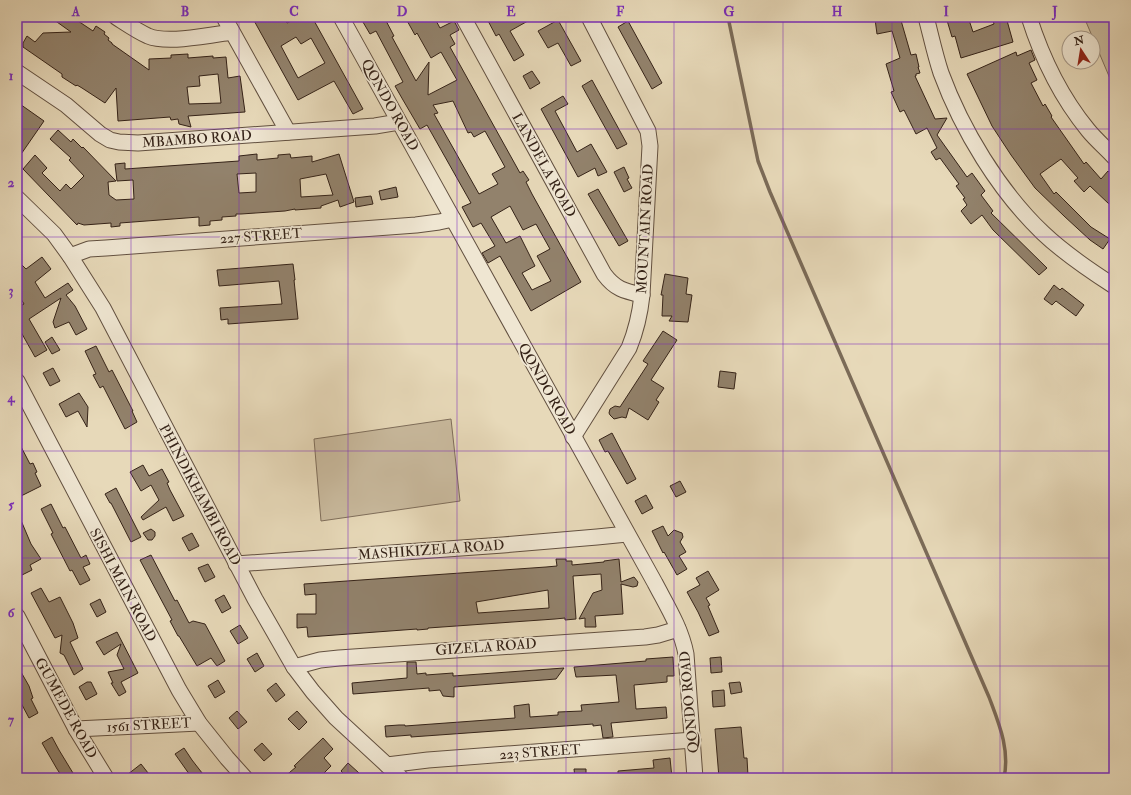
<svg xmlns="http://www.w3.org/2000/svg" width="1131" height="795" font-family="'IM FELL Double Pica',serif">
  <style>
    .green { fill: #c9ba9e; stroke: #7f6e5b }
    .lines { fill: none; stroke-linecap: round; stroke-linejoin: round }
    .stream { stroke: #7b6b58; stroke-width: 3.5 }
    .building { fill: #92826c; stroke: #352318; fill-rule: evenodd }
    .minor-casing { stroke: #625040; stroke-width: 17 }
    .minor { stroke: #efe6d2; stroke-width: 15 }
    .grid { fill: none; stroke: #7b2cbf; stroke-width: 1; stroke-opacity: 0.55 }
    .labels { text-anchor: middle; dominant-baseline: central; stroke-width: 3.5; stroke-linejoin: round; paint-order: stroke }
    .street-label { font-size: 14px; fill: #352318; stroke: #efe6d2 }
    .neatline { fill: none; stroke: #7b2cbf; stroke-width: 1.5 }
    .grid-label { font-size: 13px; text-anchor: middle; font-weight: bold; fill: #7b2cbf }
  </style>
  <rect width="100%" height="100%" fill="#e7d9b9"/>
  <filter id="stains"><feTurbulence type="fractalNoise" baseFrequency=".005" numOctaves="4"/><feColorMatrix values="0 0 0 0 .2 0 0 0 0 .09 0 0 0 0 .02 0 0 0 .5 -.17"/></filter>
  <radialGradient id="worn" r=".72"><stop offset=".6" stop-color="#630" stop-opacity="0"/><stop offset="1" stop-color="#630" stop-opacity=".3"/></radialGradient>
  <g class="green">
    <path d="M1084,17H1114V88Z"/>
    <path d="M451,419L460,501L321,521L314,439Z"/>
  </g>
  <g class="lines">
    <path class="stream" d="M728,17L758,161L770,192L989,697C999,724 1010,749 1004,778"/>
  </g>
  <g class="building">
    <path d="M50,17H72L93,31L96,26L105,32L104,34L109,38L108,40L112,43V44L149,70V59L171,58V55L188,54V58L213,56V58L226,57L228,78L240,76L245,112L188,116L191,127L179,124L178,119L171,120L170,117L118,121L116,88L105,103L82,88L77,85L76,86L62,77V74L23,47V43L27,36L35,42L43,33L71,32ZM218,74L221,103L189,104L187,87L200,86L199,76Z"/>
    <path d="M252,17H283L287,23L299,17H312L363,109L353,114L334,81L298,100ZM296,37L301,44L311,38L325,63L298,78L281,46Z"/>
    <path d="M360,17H384L394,36L392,37L416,81L429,62L428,95L457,80L441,52L431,58L417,33L415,35L405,17H434L440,28L454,21L459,30L450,35L455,44L450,47L520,173L523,171L529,180L526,182L532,194L581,282L531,311L500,256L488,263L482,253L495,246L481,223L473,227L462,207L471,203L427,125L420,129L403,100L395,86L403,82L376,31L370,34ZM453,101L468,133L471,132L474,137L485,131L505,167L492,174L498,184L479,194L434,114L438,113L433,105ZM510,206L523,230L536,224L550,249L537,256L551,281L532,290L522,273L535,266L520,236L506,243L491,217Z"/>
    <path d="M486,17H535L510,31L524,55L514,61L499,34L496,36Z"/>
    <path d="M885,17H900L911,55L916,54L919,67H918L920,73L916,74V76H915L935,119L947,118L937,135L967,177L972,173L985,191L981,195L993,211L991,213L1047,268L1039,275L993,230L982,215L971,224L961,211L967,205L963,199L965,198L956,186L959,184L940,158L936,160L931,152L937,148L927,128L916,134L904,110L900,112L891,92L894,91L886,64L900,58L892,31L877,34L875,19Z"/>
    <path d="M946,17H968L973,32L994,24L992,17H1006L1013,42L961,58L955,36L952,37Z"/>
    <path d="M558,20L581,61L571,66L558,43L548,48L538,31Z"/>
    <path d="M628,21L662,83L652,89L618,27Z"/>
    <path d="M1031,50L1035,60L1029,63L1037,80L1031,83L1043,106L1045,104L1052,116L1051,117L1084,164L1086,162L1101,179L1108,171L1114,177V199L1109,204L1090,186L1084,192L1074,181L1078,178L1061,159L1040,174L1054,194L1056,192L1091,227L1110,239L1103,249L1090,240L1064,216L1035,188L1011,155L992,126L967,74L1016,52L1017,56Z"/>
    <path d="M532,71L540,83L530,89L523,76Z"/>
    <path d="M592,80L627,144L617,149L582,86Z"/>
    <path d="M563,96L568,104L555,111L577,152L591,144L607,172L598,176L595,168L578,177L541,109Z"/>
    <path d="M17,102L44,121L17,160Z"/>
    <path d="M58,130L71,142L73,139L82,148L83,147L116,181L108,182L109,195L116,200L134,199L133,180L117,181L115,164L125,163V169L239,161V156L257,154V160L278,158V155L290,154L291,158L312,156V162L339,154L354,202L340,207L338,200L321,206V208L295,210V209L285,211L241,214H236V216L222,217V220L210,221V225L199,226V217L120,223V226L111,227V223L84,225L78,223L77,225L23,169L35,155L47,168L42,173L60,191L66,184L71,189L84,176L69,160L71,158L50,139ZM256,173V192L239,193L237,174ZM326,174L333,195L301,197L300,179Z"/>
    <path d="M624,167L629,178L627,179L632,188L624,192L614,172Z"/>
    <path d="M396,187L398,197L381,200L379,191Z"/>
    <path d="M598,189L628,241L619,246L588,194Z"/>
    <path d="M371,196L373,204L356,207L355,198Z"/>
    <path d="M42,257L51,269L35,282L45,298L68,283L73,290L66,295L75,306L87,329L76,335L69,322L55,328L53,322L61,298L29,319L47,350L35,357L17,325V308L24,304L17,292V260L26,269Z"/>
    <path d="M293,264L295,280H294L298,319L228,324V319L221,320L220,308L282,304L279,281L219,286L217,270Z"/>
    <path d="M665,274L688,278L686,294L692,295L688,322L669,321L672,316H662L663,295H661Z"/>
    <path d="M1054,285L1060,290L1062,288L1084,305L1076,316L1056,301L1052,305L1044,299Z"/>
    <path d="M663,331L677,340L651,380L664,388L656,400L659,402L648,420L629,408L626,418L622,417L614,419L610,415L609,413L610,409L615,406L620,407L648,364L643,361Z"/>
    <path d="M52,337L60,350L52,354L45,342Z"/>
    <path d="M96,346L109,372L112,370L133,411H132L137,422L125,429L103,386L100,388L93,375L96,374L85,351Z"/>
    <path d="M53,368L60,381L50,386L43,373Z"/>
    <path d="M720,371L736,373L734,389L718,387Z"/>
    <path d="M79,393L88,407L87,427L78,411L66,417L59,404Z"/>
    <path d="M612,433L636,479L627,484L608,451L605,452L599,440Z"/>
    <path d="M17,439L30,464L33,463L37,472L35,473L41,486L17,498Z"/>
    <path d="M143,465L149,476L162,469L169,482L167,483L170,490L184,516L173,521L166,507L143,520L141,517L159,500L151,485L141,491L130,472Z"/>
    <path d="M680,481L686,492L676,497L670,486Z"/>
    <path d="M116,488L141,537L131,542L111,503H110L105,494Z"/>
    <path d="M646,495L653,508L642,514L635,501Z"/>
    <path d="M51,504L63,528L65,527L81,558L86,555L90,564L83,567L90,580L80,585L72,570L70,571L51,534L53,533L41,509Z"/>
    <path d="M17,511L31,544L41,559L30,565L32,570L22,575L17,566Z"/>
    <path d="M663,526L668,536L674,530L682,533L683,537L680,542L686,552L679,556L687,569L677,575L664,552L663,553L652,531Z"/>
    <path d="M151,529L155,532V536L152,540H148L143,533Z"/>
    <path d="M192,533L199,546L189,551L182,538Z"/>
    <path d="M151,555L175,601L177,600L189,623L193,621L205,624L225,661L217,666L211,658L197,666L179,636H178L170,621L172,620L140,560Z"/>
    <path d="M556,559H566V561H572V565L604,562V561L619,559L621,582L634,577L638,582L637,586L633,587L621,584L623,614L595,616L596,627H585V618L579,619L593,593L602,590L601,574L573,576L576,619L565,620V618L555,619L428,628V629L417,630V629L308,637L307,627L297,628V614H316V594L305,595L304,584L546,567L557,566ZM548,590L549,608L478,613L476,602Z"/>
    <path d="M208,564L215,577L205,582L198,568Z"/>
    <path d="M708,571L719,590L706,598L710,605L708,606L719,632L709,636L698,612L687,592L700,585L696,578Z"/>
    <path d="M41,588L49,602L60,597L73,623L78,638L70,642L83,669L74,675L64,655L60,653L62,635L55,638L31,593Z"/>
    <path d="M224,595L231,608L222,613L215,600Z"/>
    <path d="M100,599L106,612L97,617L90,604Z"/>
    <path d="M240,625L248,638L238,644L230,631Z"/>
    <path d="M117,632L138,673L121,682L126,692L119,696L111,683H113L108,672L124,669L117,655L121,644L104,655L96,642Z"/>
    <path d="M257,653L264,666L255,672L247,659Z"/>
    <path d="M673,657L674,676H667V682L634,685L636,709L666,707L667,718L611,723L613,737L603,738L601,725L593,726V724L411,737V735L386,737L385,726L399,725H405V726L515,718L514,706L529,704L530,717L558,715V712L582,711L581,705L619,702L616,675L576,677L574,667L646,661V659Z"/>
    <path d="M721,657L722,672L711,673L710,658Z"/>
    <path d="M407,662H416L417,674L426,673V675L453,673V676L564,668L556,679L454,687V697L443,696L440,690L429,691V688L353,694L352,683L407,678Z"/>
    <path d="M17,665L29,686L33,698L31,699L38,713L29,718L21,703L17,705Z"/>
    <path d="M218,680L225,692L215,698L208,686Z"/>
    <path d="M87,682H91L97,694L86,700L79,687Z"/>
    <path d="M740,682L742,692L731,694L729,683Z"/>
    <path d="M276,683L285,695L276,702L267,690Z"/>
    <path d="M724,690L725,706L713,707L712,691Z"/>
    <path d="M237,711L247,722L238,729L229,718Z"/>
    <path d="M297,711L307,722L299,730L288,719Z"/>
    <path d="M741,727L744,758H747L748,776L734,777V778H719L715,729Z"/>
    <path d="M52,737L59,750L76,778H63L57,769L42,743Z"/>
    <path d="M323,738L333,749L324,758L331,766L319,778H283L296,767L294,766Z"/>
    <path d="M262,743L272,754L264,761L254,750Z"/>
    <path d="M184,748L192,760L206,778H192L175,754Z"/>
    <path d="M670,758L672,778H618V771L654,768L653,760Z"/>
    <path d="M348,763L359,773L354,778H348L341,771Z"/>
    <path d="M141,764L152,778H123Z"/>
    <path d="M574,769H586V778H575Z"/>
  </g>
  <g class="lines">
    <g class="minor-casing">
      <g id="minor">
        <path d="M116,17C127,24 137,31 148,36C167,44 212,35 232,32"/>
        <path d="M224,17L288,132"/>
        <path d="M341,17L655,583C667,606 681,628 686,654L695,778"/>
        <path d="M463,17L604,274C615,289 624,291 642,295"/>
        <path d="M926,17C931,36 935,55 941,73C962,130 999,191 1043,233C1065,254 1089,270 1114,286"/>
        <path d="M1029,17C1042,58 1061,97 1088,130C1096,140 1106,148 1114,157"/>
        <path d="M17,72L66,105L100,134L110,140L119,142L138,143L375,126L399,122"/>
        <path d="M17,198L54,234L70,256L103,308L255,599L294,667L313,692L336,718L401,778"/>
        <path d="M70,256L89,249L106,248L416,225L439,222L453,219"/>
        <path d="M17,381L179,690L199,723L227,758L245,778"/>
        <path d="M573,437L629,348C636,331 640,314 642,295L650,146L648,131L589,17"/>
        <path d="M236,564L503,545L597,537L627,534"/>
        <path d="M17,616L76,729L106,778"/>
        <path d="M294,667L320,660L339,658L645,637L658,635L678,629"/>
        <path d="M76,729L199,723"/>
        <path d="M387,765L428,760L693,740"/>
      </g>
    </g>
    <use href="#minor" class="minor"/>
  </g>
  <path class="grid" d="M131,17V778M239,17V778M348,17V778M457,17V778M566,17V778M674,17V778M783,17V778M892,17V778M1000,17V778M17,129H1114M17,237H1114M17,344H1114M17,451H1114M17,558H1114M17,666H1114"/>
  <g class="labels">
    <g class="street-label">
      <text transform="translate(390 105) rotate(61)">QONDO ROAD</text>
      <text transform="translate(197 139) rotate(-4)">MBAMBO ROAD</text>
      <text transform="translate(544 165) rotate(61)">LANDELA ROAD</text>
      <text transform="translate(645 229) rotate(-87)">MOUNTAIN ROAD</text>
      <text transform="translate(261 236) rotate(-4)">227 STREET</text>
      <text transform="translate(547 389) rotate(61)">QONDO ROAD</text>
      <text transform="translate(200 495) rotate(62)">PHINDIKHAMBI ROAD</text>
      <text transform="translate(431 550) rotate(-4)">MASHIKIZELA ROAD</text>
      <text transform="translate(123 585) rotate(62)">SISHI MAIN ROAD</text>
      <text transform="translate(486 647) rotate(-4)">GIZELA ROAD</text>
      <text transform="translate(689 702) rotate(-95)">QONDO ROAD</text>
      <text transform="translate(66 708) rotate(61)">GUMEDE ROAD</text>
      <text transform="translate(149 725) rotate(-3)">1561 STREET</text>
      <text transform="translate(540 752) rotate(-4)">223 STREET</text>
    </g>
  </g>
  <rect width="1131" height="795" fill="none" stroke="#e7d9b9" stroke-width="44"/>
  <g transform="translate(1081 50) rotate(348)"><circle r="19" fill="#efe6d2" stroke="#a59888"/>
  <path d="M0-3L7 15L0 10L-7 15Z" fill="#8f2418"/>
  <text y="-6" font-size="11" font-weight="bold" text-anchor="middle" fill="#352318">N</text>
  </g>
  <rect x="22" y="22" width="1087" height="751" class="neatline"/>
  <g class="grid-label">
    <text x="76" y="16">A</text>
    <text x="185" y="16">B</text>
    <text x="294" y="16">C</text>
    <text x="402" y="16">D</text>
    <text x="511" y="16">E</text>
    <text x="620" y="16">F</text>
    <text x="729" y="16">G</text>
    <text x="837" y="16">H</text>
    <text x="946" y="16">I</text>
    <text x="1055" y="16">J</text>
    <text x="11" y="80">1</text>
    <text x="11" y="187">2</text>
    <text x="11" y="295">3</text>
    <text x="11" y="402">4</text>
    <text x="11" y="509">5</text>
    <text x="11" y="617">6</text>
    <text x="11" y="724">7</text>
  </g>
  <rect width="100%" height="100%" filter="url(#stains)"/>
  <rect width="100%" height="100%" fill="url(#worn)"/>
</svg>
